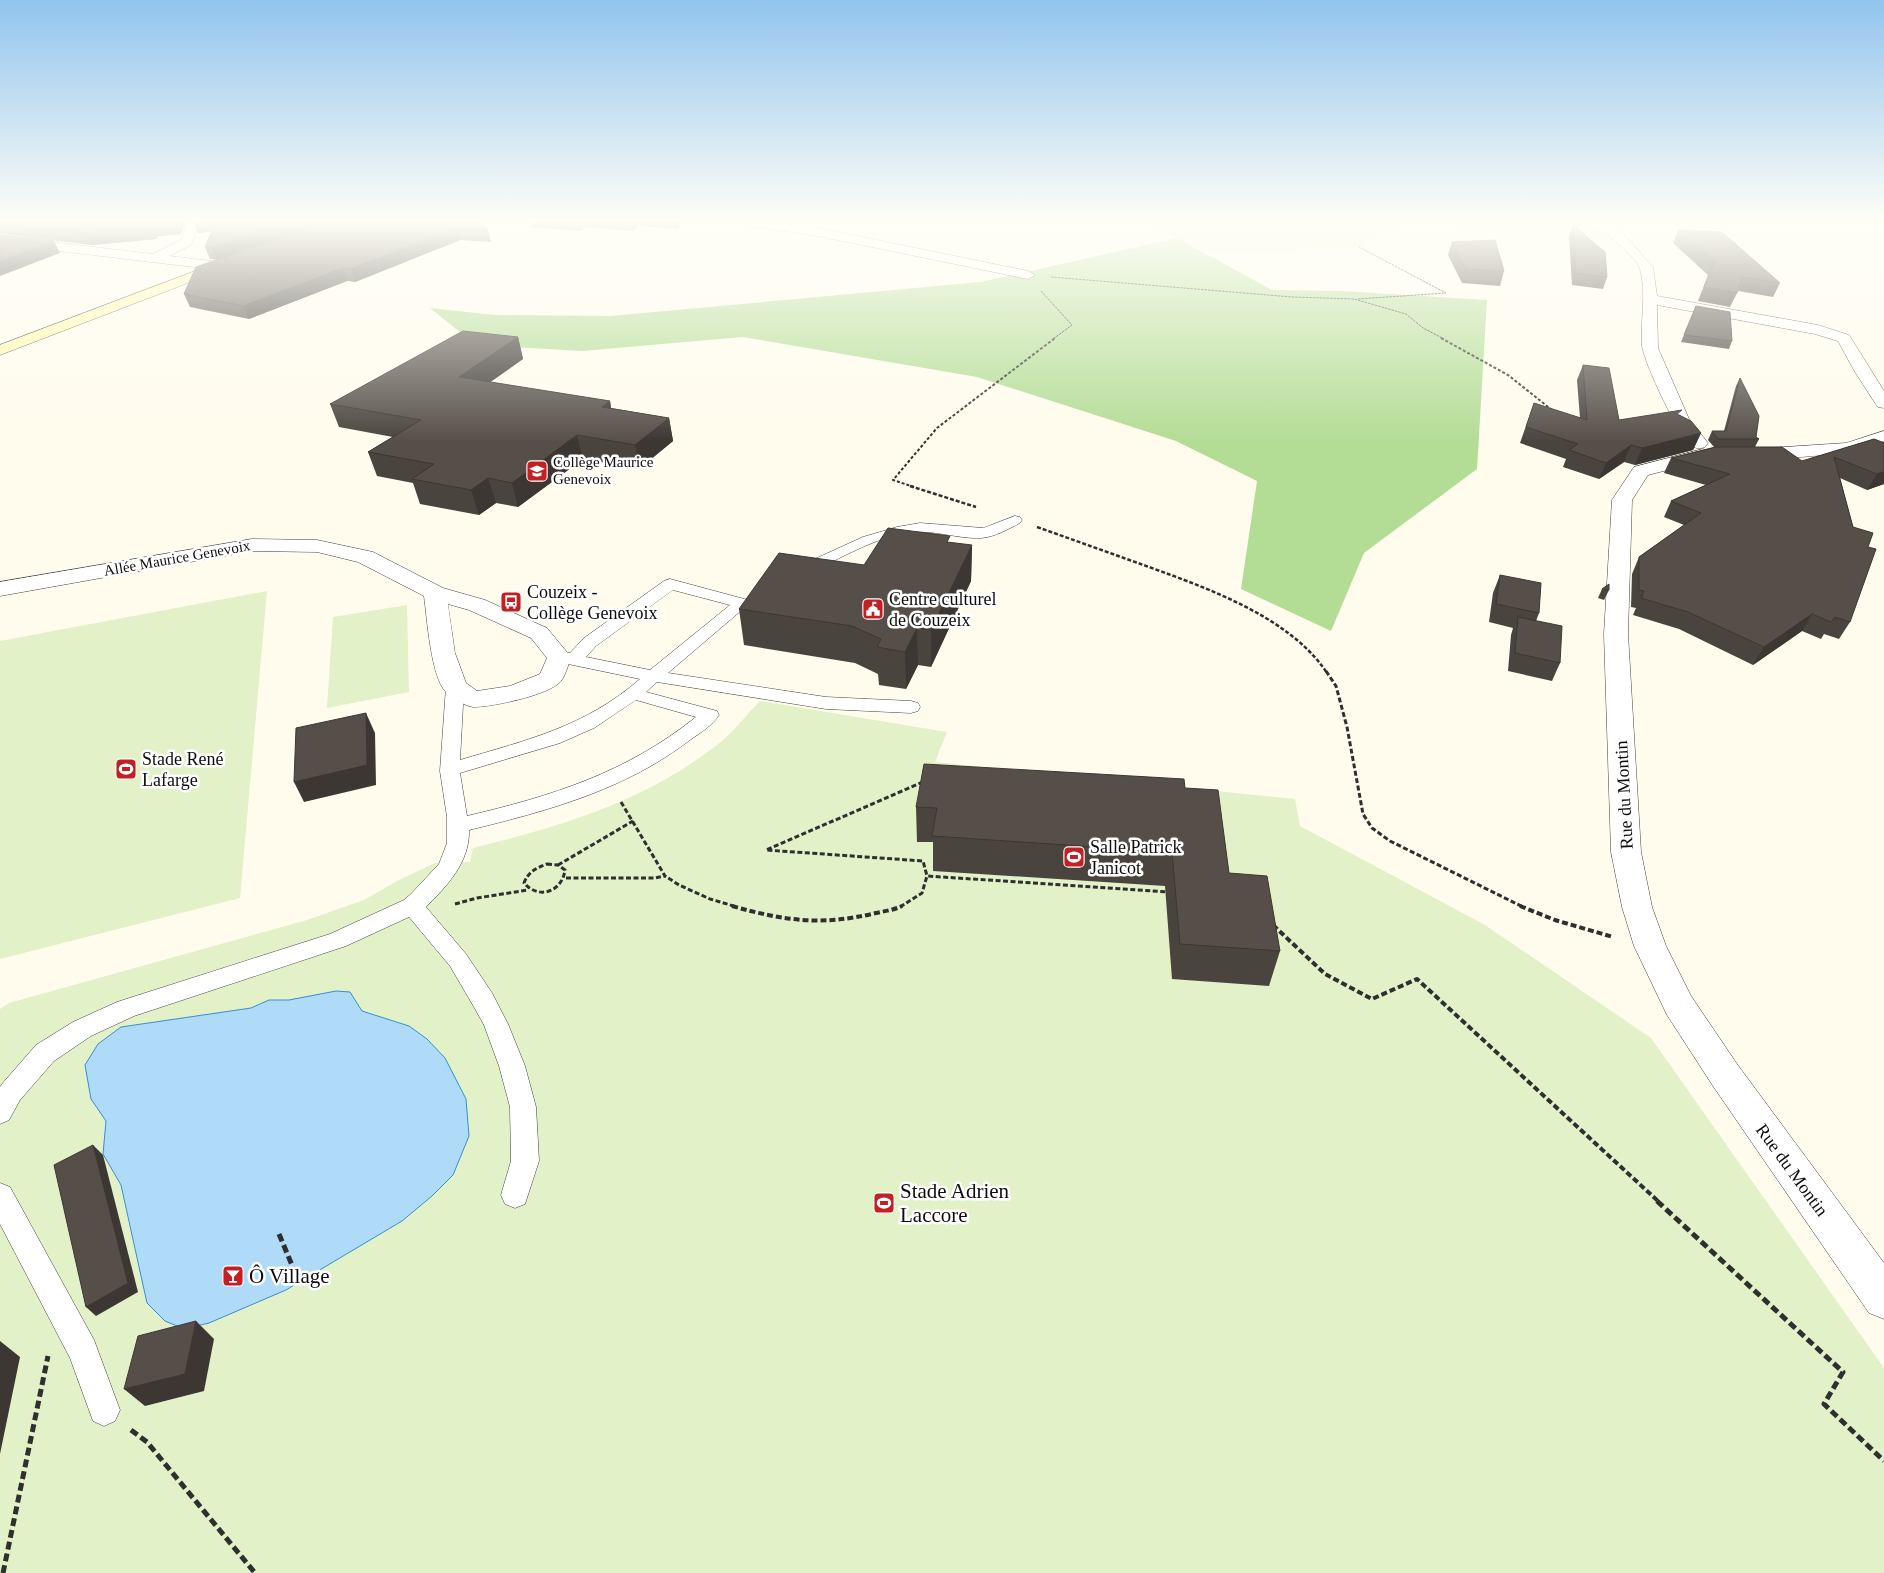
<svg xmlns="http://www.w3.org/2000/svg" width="1884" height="1573" font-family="Georgia,serif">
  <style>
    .farmland { fill: #f6f3cd }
    .forest { fill: #b3dc95 }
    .pitch { fill: #e2f1c8 }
    .water { fill: #b0dbf8; stroke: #358ed1 }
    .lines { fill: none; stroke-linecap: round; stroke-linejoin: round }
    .lane-casing { stroke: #404040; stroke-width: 1 }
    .street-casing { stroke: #404040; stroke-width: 1 }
    .secondary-casing { stroke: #2f2f2f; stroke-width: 1 }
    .path-far5 { stroke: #2f2f2f; stroke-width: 1; stroke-dasharray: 2.5 1; stroke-linecap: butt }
    .path-far4 { stroke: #2f2f2f; stroke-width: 2; stroke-dasharray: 3 2; stroke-linecap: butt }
    .path-far3 { stroke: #2f2f2f; stroke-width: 2.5; stroke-dasharray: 4 2; stroke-linecap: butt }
    .path-far2 { stroke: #2f2f2f; stroke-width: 3; stroke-dasharray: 5 2.5; stroke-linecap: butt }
    .path-far1 { stroke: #2f2f2f; stroke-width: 4; stroke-dasharray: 6 3; stroke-linecap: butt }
    .path { stroke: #2f2f2f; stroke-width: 5; stroke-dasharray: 8 4; stroke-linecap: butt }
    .lane { fill: #fff; fill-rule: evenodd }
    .street { fill: #fff; fill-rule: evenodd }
    .secondary { fill: #fff8a8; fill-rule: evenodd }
    .wall { fill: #4a443f }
    .shaded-wall { fill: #3c3733 }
    .building { fill: #564f49; stroke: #3c3733 }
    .labels { text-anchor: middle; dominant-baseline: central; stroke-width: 5; stroke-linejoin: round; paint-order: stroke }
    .far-poi-label { font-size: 15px; fill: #0d0d0d; stroke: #fff; text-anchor: start }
    .far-street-label { font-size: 15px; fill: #0d0d0d; stroke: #fff }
    .poi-label { font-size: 18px; fill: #0d0d0d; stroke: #fff; text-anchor: start }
    .street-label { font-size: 18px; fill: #0d0d0d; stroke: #fff }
    .near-poi-label { font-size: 21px; fill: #0d0d0d; stroke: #fff; text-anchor: start }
  </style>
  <rect width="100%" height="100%" fill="#fffced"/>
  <g class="farmland">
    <path d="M1145,222H1409L1359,247L1209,253Z"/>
    <path d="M1418,222H1589L1613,241Z"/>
  </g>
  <path class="forest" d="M1177,238L1272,290L1343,291L1487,300L1477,469L1364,553L1331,631L1241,589L1257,481L1176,441L977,377L743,337L582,351L476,345L430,308L495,315L610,316L981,282Z"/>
  <g class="pitch">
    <path d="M267,591L240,898L0,959V641Z"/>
    <path d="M407,605L409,692L327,708L333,617Z"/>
    <path d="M760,701L947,732L935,762L1295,799L1300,826L1485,925L1651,1038L1884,1368V1573H0V1009L9,1003L307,920L364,900L397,881L435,863L470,862L473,848C562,826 644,802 717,745C733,733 746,715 760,701Z"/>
  </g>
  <path class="water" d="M336,991L350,992L362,1011L409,1026L427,1039L445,1058L466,1099L469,1136L453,1175L432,1196L402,1221L286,1290L209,1323L184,1329L165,1321L147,1303L121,1185L103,1154L106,1121L91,1099L85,1065L98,1044L121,1027L251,1008L269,1000H289Z"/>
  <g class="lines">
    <g class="lane-casing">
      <g id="lane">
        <path d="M1015,516L1020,517L1022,520L1020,523C1008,529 995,537 981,538C958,539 936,530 913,532C876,536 840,559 807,574H795L793,571L795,568L863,537L897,527L920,523L983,528Z"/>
        <path d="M670,579L748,600L750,603L668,673L826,697L911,701L918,703L920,707L918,711L911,713L826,709L657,682L646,692L717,711L719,715C713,725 700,733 690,740C625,790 547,811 469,830C470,862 447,886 426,907L466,954L492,993L508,1024L525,1066L536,1107L539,1161L525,1204L515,1208L505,1204L501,1195L511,1161L510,1107L499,1066L484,1025L474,1007L450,966L409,917L346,946L134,1016L91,1036L54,1061L20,1100L9,1120L0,1124V1087L2,1084L36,1045L73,1022L117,1002L330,934L404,900L411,894L439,864L447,843V817L440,771L446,687L449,683L455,682L461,683L464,687L460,760C527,740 585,727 640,679L568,664L557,661L554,657L557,653L563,652L570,653L584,638L664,581ZM673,590L730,605L650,670L586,657L596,646ZM636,700L696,717C626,773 552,796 467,816L460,773L560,743L594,728Z"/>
        <path d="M0,1183L10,1187L94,1340L120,1410L115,1421L104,1426L93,1421L70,1358L0,1224Z"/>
      </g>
    </g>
    <g class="street-casing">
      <g id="street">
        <path d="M188,222H200L191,245L169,256L219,262L226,266L224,269L219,270L0,244V236L153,254L181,240Z"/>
        <path d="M743,222H773L818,228L1028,271L1035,275L1028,279L818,236L749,226Z"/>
        <path d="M1595,222H1608L1626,237L1653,267L1657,296L1818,325L1849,335L1884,391V408L1878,407L1875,403L1855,372L1838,341L1815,334L1657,305L1658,348L1689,419L1708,443L1705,447C1702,448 1698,449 1694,447C1680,441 1644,362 1642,346C1640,321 1647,294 1640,269C1635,254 1605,235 1595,222Z"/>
        <path d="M1884,431V442L1848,453L1753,461L1746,459L1744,455L1746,451L1753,449L1846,443Z"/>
        <path d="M1703,449L1710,451L1712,455L1710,459L1648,475L1632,500L1628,634L1641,852L1652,907L1666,946L1691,996L1737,1064L1884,1263V1319L1869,1313L1713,1086L1667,1015L1634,946L1622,907L1611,852L1604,634L1612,500L1634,467Z"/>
        <path d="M252,539L317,540L373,552L443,588L485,600L547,628L571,657C568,665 565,679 558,684C543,696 492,707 473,707C465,706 453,698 446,692C431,678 427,618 424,596L358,562L317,552L252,551L0,596V582ZM448,604L469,610L531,638L547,658L540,674L510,686L477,691L466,683L455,653Z"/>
      </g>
    </g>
    <g class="secondary-casing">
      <path id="secondary" d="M227,259L234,263L232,266L0,355V345Z"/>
    </g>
    <g class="path-far5">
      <path d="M1051,277L1292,297L1354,299L1406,314L1423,328L1444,339"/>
      <path d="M1041,291L1072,325L1053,339"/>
      <path d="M1358,299L1446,293L1359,247"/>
    </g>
    <g class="path-far4">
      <path d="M1441,338L1508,375L1552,410"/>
      <path d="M914,487L893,480L937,428L1055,338"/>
    </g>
    <g class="path-far3">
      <path d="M910,486L976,507"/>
      <path d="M1037,527C1071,539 1104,551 1138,563C1201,586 1289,615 1327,673"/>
    </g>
    <g class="path-far2">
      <path d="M1326,671L1336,686L1347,727L1363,814L1372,828L1390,841L1523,907"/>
      <path d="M923,782L766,850L923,861L927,876"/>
      <path d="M621,802L665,876L679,885L710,899L737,907"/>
      <path d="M547,864L558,865L565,870C562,892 539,900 524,883C528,872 536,868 547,864Z"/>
      <path d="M558,865L633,821"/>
      <path d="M566,878H655L665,876"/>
      <path d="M455,904L477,898L528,890"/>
      <path d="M900,907L922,893L927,876L1169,892"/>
    </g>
    <g class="path-far1">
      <path d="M732,906C785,921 822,926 876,913C885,911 894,910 902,906"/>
      <path d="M1520,906L1555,920L1613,937"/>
      <path d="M1273,925L1325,974L1372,999L1417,979L1659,1202"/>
    </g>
    <g class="path">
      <path d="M1657,1201L1843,1372L1824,1404L1884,1461"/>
      <path d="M279,1234L299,1282"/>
      <path d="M131,1430L147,1442L255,1573"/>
      <path d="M3,1573L48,1356"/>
    </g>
    <use href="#lane" class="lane"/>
    <use href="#street" class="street"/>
    <use href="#secondary" class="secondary"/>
  </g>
  <g class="wall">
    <path d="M0,222L181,234L158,236L156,239L92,245L0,234Z"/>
    <path d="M193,222H481L488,230L491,242L460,240L355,282L347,281L249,319L190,307L184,294L217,260L210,259L205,247L212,231L198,233Z"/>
    <path d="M530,222H680L679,229L639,226L632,231L587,227L580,231L531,227Z"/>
    <path d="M1573,225L1607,277L1603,289L1572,285L1569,236Z"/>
    <path d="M1678,230L1780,283L1773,297L1738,291L1730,307L1698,301L1708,275L1673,243Z"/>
    <path d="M1452,242L1504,271L1500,286L1462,283L1448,255Z"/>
    <path d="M1696,306L1732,341L1729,349L1681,342Z"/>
    <path d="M518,337L523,359L490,382L610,401L611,408L669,418L673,441L639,469L583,459L518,507L496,503L479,515L420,504L413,483L377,476L368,452L393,437L339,427L330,404Z"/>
    <path d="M1583,365L1619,420L1680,415L1701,433L1693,450L1635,465L1624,462L1599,479L1563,467L1566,459L1520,443L1534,403L1580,418L1577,380Z"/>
    <path d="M1740,378L1756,437L1759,439L1755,447L1802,461L1874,439L1884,484L1867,490L1840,478L1853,527L1868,547L1850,622L1839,639L1824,634L1821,639L1802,631L1753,665L1679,629L1633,615L1636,608L1631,607L1632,574L1639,557L1684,525L1664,517L1671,501L1706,485L1664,473L1671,458L1714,447L1708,440L1712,431H1724L1736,386Z"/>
    <path d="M972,545L971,581L931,667L918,665L906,689L879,685L878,674L855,663L744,645L739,609L864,565Z"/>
    <path d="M1500,575L1539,613L1536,621L1560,663L1552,681L1508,671L1511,635L1513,628L1489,622L1493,593Z"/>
    <path d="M1602,589L1609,590L1604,600L1598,598Z"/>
    <path d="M1185,788L1229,873L1280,951L1269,986L1172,979L1165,886L933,871V842H917L916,807Z"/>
  </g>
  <g class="shaded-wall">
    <path d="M177,222H186L181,234L158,236L156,239L92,245L86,233Z"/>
    <path d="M193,222H219L222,230L198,233Z"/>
    <path d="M289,222H328L217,260L212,248Z"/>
    <path d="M578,222H586L587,227L580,231Z"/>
    <path d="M630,222H638L639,226L632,231Z"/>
    <path d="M457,228L460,240L355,282L351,269Z"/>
    <path d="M54,241L60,253L0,276V261Z"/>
    <path d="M343,268L347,281L249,319L243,306Z"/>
    <path d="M518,337L523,359L465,400L459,377Z"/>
    <path d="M610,401L614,425L602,407Z"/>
    <path d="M669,418L673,441L639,469L635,445Z"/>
    <path d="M1701,433L1693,450L1635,465L1642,448Z"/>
    <path d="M577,435L583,459L518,507L512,483Z"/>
    <path d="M1631,445L1624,462L1599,479L1606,463Z"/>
    <path d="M1884,471V484L1867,490L1877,474Z"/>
    <path d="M488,478L496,503L479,515L471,490Z"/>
    <path d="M972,545L971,581L931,667V630Z"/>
    <path d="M1812,614L1802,631L1753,665L1764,647Z"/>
    <path d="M917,628L918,665L906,689L905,652Z"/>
    <path d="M366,713L375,733L376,785L304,802L294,782Z"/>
    <path d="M93,1145L103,1155L138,1292L96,1316L86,1307Z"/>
    <path d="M196,1321L214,1339L204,1391L145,1406L124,1389Z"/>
    <path d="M0,1341L20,1357L0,1454Z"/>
  </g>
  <g class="building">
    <path d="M0,222H177L153,224L151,227L86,233L0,223Z"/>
    <path d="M216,222H289L212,248L205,247Z"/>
    <path d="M326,222H481L488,230L457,228L351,269L343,268L243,306L184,294L196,267Z"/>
    <path d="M1573,225L1605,252L1607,277L1576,273Z"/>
    <path d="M1678,230L1722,232L1780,283L1742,277L1737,293L1704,287L1714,262Z"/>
    <path d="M0,235L54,241L0,261Z"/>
    <path d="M1495,240L1504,271L1466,269L1452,242Z"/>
    <path d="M1696,306L1730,312L1732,341L1684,335Z"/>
    <path d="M463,331L518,337L459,377L610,401L602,407L669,418L635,445L577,435L512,483L488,478L471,490L412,479L434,464L368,452L421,420L330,404Z"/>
    <path d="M1583,365L1609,368L1619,420L1682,410L1677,414L1691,421L1701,433L1642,448L1631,445L1606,463L1569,450L1578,444L1526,427L1534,403L1587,420Z"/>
    <path d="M1740,378L1759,416L1756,437L1759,439H1718L1712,431H1726Z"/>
    <path d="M1874,439L1882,442H1884V471L1877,474L1834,457L1853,527L1873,533L1868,547L1876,549L1850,622L1835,617L1831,622L1812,614L1764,647L1688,612L1641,598L1644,591L1639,590V557L1701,513L1671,501L1730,474L1671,458L1716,447H1782L1802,461Z"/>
    <path d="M888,528L950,536L947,542L972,545L931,630L917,628L905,652L877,647L881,639L852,626L739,609L779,553L864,565Z"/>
    <path d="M1500,575L1541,583L1539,613L1496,604Z"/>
    <path d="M1609,584V590L1602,589Z"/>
    <path d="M1518,617L1562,626L1560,663L1515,653Z"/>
    <path d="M366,713L367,765L294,782L296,728Z"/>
    <path d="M924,764L1184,779L1185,788L1218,790L1229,873L1267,876L1280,951L1180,944L1172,852L932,836L937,808L916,807Z"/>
    <path d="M93,1145L128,1283L86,1307L54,1165Z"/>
    <path d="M196,1321L185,1374L124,1389L138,1336Z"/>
  </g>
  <linearGradient id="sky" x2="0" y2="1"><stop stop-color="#91c4ee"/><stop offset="0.5" stop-color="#fffef7"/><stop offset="1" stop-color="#fffef7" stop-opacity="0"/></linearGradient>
  <rect width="1884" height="442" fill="url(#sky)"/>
  <defs>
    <g id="school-square" transform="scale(1.125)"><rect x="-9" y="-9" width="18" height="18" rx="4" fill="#c12124" stroke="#fff"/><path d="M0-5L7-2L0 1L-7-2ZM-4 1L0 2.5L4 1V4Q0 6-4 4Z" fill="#fff"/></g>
    <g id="bus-square" transform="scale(1.125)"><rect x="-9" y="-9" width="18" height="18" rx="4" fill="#c12124" stroke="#fff"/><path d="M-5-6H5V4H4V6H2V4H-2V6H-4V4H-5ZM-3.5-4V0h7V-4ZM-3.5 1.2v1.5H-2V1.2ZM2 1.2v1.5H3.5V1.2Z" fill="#fff"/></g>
    <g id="civic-square" transform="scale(1.125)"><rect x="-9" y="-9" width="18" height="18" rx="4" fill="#c12124" stroke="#fff"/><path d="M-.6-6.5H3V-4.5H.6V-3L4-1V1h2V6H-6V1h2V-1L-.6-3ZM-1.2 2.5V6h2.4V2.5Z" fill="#fff"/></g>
    <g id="stadium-square" transform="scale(1.125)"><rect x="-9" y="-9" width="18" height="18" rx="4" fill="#c12124" stroke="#fff"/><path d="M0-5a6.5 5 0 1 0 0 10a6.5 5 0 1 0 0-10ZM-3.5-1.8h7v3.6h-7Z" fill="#fff"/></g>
    <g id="bar-square" transform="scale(1.125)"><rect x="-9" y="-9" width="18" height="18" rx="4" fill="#c12124" stroke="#fff"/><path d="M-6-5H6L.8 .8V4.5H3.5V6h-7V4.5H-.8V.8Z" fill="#fff"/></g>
  </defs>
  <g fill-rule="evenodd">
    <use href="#school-square" x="537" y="471"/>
    <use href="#bus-square" x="511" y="602"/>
    <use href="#civic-square" x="873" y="609"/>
    <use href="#stadium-square" x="126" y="769"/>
    <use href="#stadium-square" x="1074" y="857"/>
    <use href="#stadium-square" x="884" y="1203"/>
    <use href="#bar-square" x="233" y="1276"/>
  </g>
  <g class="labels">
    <g class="far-poi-label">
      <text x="553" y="462">Collège Maurice<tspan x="553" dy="17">Genevoix</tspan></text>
    </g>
    <g class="far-street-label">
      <text transform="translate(177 558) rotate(-10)">Allée Maurice Genevoix</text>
    </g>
    <g class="poi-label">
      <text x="527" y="592">Couzeix -<tspan x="527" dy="21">Collège Genevoix</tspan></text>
      <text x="889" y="599">Centre culturel<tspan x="889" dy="21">de Couzeix</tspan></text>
      <text x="142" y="759">Stade René<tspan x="142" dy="21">Lafarge</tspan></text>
      <text x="1090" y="847">Salle Patrick<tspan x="1090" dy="21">Janicot</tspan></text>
    </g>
    <g class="street-label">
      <text transform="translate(1624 795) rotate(-93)">Rue du Montin</text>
      <text transform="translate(1792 1170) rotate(54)">Rue du Montin</text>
    </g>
    <g class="near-poi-label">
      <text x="900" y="1191">Stade Adrien<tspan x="900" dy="24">Laccore</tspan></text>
      <text x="249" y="1276">Ô Village</text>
    </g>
  </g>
</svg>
